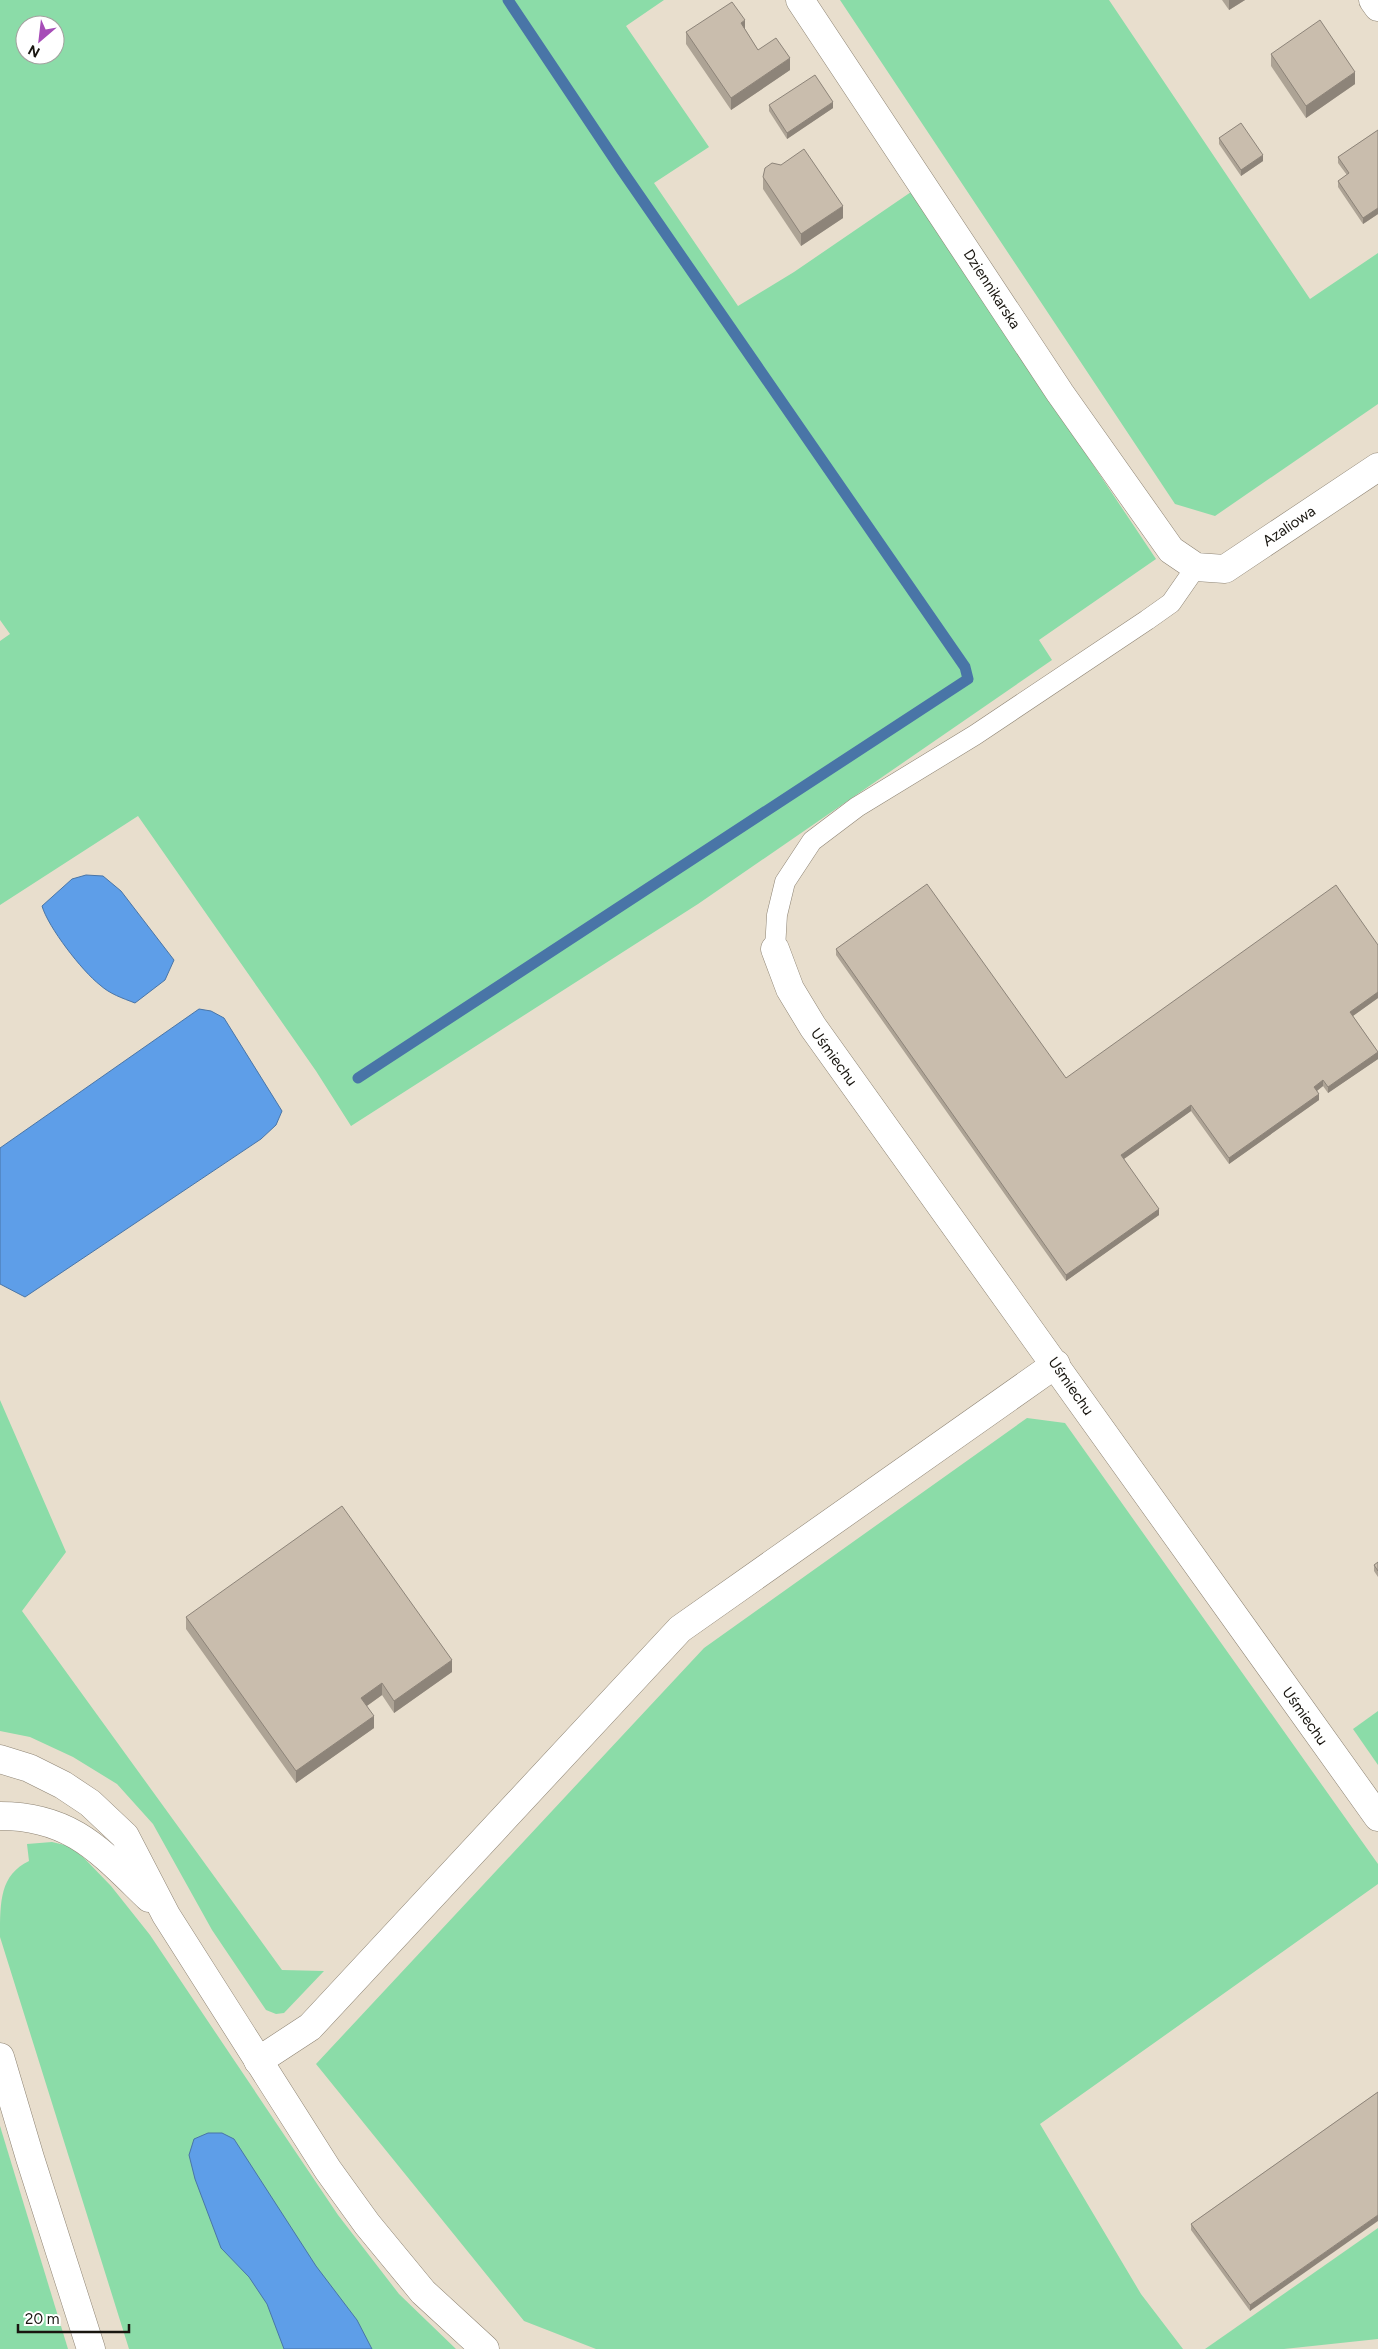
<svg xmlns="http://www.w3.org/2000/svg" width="1378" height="2349" font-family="Figtree,sans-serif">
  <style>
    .green { fill: #8bdca8; fill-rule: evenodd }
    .water { fill: #5e9ee8; stroke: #4975a7 }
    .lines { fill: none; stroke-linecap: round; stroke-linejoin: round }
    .stream { stroke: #4975a7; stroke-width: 11 }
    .service-casing { stroke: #8e8474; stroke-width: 21 }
    .minor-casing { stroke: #8e8474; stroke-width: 29 }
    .tertiary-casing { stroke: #8e8474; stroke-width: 29 }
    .service { stroke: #fff; stroke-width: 20 }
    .minor { stroke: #fff; stroke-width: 28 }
    .tertiary { stroke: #fff; stroke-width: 28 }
    .wall { fill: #ada395 }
    .shaded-wall { fill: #8d8479 }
    .building { fill: #c9bdad; stroke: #8d8479 }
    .labels { text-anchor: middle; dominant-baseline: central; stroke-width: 4; stroke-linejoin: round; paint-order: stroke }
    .street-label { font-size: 15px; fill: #191610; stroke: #fff }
  </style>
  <rect width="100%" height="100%" fill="#e8decd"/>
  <g class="green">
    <path d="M0,0H664L626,26L709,147L654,183L738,306L794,272L911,192L1156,559L1039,640L1052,660L698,904L351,1126L316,1071L138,816L0,905V641L10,634L0,620ZM25,25H55V55H25Z"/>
    <path d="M840,0H1109L1310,299L1378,253V404L1215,516L1175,504Z"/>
    <path d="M0,1400L66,1552L22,1611L282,1970L324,1971L284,2013L276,2014L266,2010L212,1930L153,1824L117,1784L73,1757L30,1737L0,1731Z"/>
    <path d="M1027,1418L1065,1423L1378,1864V1884L1040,2124L1141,2294L1183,2349H596L524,2321L316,2064L704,1648Z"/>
    <path d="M1378,1711V1765L1353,1729Z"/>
    <path d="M52,1842L69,1846L84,1858L111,1886L150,1935L338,2215L399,2294L456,2349H129L0,1937C0,1901 0,1875 29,1861L27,1844Z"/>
    <path d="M0,2126L68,2349H0Z"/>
    <path d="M1378,2228V2339L1284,2349H1205Z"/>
  </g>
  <g class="water">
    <path d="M86,875L103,876L121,891L174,960L165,980L135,1003C122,998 110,994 100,985C82,971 48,927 42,906L72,879Z"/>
    <path d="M199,1009L211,1011L224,1018L282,1111L276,1125L261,1139L25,1297L0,1284V1148Z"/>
    <path d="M208,2133H222L234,2139L316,2266L357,2320L372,2349H284L267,2304L249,2277L221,2248L195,2179L189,2155L194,2139Z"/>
  </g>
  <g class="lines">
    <path class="stream" d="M358,1078L968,679L965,667L621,169L508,0"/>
    <g class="service-casing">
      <path id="service" d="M775,949L777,915L785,882L812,841L857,807L975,735L1147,620L1171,603L1196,567"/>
    </g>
    <g class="minor-casing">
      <g id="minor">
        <path d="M800,0L1060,393L1171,550L1196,567L1225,569L1378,467"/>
        <path d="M1373,0L1378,7"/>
        <path d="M775,949L790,989L813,1027L1378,1817"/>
        <path d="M0,1759L29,1768L63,1785L90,1803L125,1836L166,1915L328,2170L367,2224L423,2292L485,2349"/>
        <path d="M0,1816C72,1816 101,1852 149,1898"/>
        <path d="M258,2061L310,2027L680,1629L1056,1364"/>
      </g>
    </g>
    <g class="tertiary-casing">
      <path id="tertiary" d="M0,2057L30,2158L91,2349"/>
    </g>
    <use href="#service" class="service"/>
    <use href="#minor" class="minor"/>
    <use href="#tertiary" class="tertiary"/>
  </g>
  <g class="wall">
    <path d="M1222,0H1245L1229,10Z"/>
    <path d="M745,29L758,50L790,70L731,110L686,44V32Z"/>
    <path d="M1271,54L1355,84L1306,118L1271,66Z"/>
    <path d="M769,105L833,108L787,139L769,111Z"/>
    <path d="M1378,130V214L1363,224L1338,187V181L1347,175L1338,163V157Z"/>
    <path d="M1219,138L1263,161L1241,176L1219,144Z"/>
    <path d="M763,177L843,218L801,246L763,189Z"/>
    <path d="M1378,945V998L1353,1016L1378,1052V1059L1328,1093L1323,1086L1317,1091L1319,1100L1229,1164L1191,1111L1124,1159L1159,1215L1066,1281L836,955V949L1066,1078Z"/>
    <path d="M1378,1562V1577L1374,1571V1565Z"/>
    <path d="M186,1617L452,1672L394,1713L382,1695L367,1706L374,1728L296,1783L186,1629Z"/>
    <path d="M1378,2092L1250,2311L1191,2230V2224Z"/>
  </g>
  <g class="shaded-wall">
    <path d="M1229,0H1245L1229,10Z"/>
    <path d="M745,20V32L741,23Z"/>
    <path d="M790,58V70L731,110V98Z"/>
    <path d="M1355,72V84L1306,118V106Z"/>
    <path d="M833,102V108L787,139V133Z"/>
    <path d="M1263,155V161L1241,176V170Z"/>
    <path d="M843,206V218L801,246V234Z"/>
    <path d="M1378,208V214L1363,224V218Z"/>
    <path d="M1378,992V998L1350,1018V1012Z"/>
    <path d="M1378,1052V1059L1328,1093V1087Z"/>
    <path d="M1323,1080V1086L1314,1093V1087Z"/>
    <path d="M1319,1094V1100L1229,1164V1158Z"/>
    <path d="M1191,1105V1111L1121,1161V1155Z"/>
    <path d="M1159,1209V1215L1066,1281V1275Z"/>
    <path d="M452,1660V1672L394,1713V1701Z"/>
    <path d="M382,1683V1695L361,1710V1698Z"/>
    <path d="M374,1716V1728L296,1783V1771Z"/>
    <path d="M1378,2215V2221L1250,2311V2305Z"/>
  </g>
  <g class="building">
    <path d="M732,2L745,20L741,23L758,50L776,38L790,58L731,98L686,32Z"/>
    <path d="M1320,20L1355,72L1306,106L1271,54Z"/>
    <path d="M815,75L833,102L787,133L769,105Z"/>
    <path d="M1241,123L1263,155L1241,170L1219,138Z"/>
    <path d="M1378,130V208L1363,218L1338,181L1349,173L1338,157Z"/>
    <path d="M804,149L843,206L801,234L763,177L765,168L772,163L781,165Z"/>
    <path d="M927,884L1066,1078L1336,885L1378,945V992L1350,1012L1378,1052L1328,1087L1323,1080L1314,1087L1319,1094L1229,1158L1191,1105L1124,1153L1121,1155L1159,1209L1066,1275L836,949Z"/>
    <path d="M342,1506L452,1660L394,1701L382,1683L361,1698L374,1716L296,1771L186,1617Z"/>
    <path d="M1378,1562V1571L1374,1565Z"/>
    <path d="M1378,2092V2215L1250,2305L1191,2224Z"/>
  </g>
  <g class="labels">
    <g class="street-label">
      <text transform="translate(992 289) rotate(57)">Dziennikarska</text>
      <text transform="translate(1289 526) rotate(-34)">Azaliowa</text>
      <text transform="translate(834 1057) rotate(54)">Uśmiechu</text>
      <text transform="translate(1071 1386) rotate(55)">Uśmiechu</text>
      <text transform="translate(1305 1716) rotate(55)">Uśmiechu</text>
    </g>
  </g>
  <g transform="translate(40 40) rotate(208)"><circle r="24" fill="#ffffff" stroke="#a3a29f"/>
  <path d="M0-4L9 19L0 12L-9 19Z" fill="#a64cb7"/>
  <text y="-8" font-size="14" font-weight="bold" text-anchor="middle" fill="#191610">N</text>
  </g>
  <path d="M18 2324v8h111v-8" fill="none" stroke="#191610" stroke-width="2.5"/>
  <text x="25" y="2324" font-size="15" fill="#191610" stroke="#ffffff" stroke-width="4" paint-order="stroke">20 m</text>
</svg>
